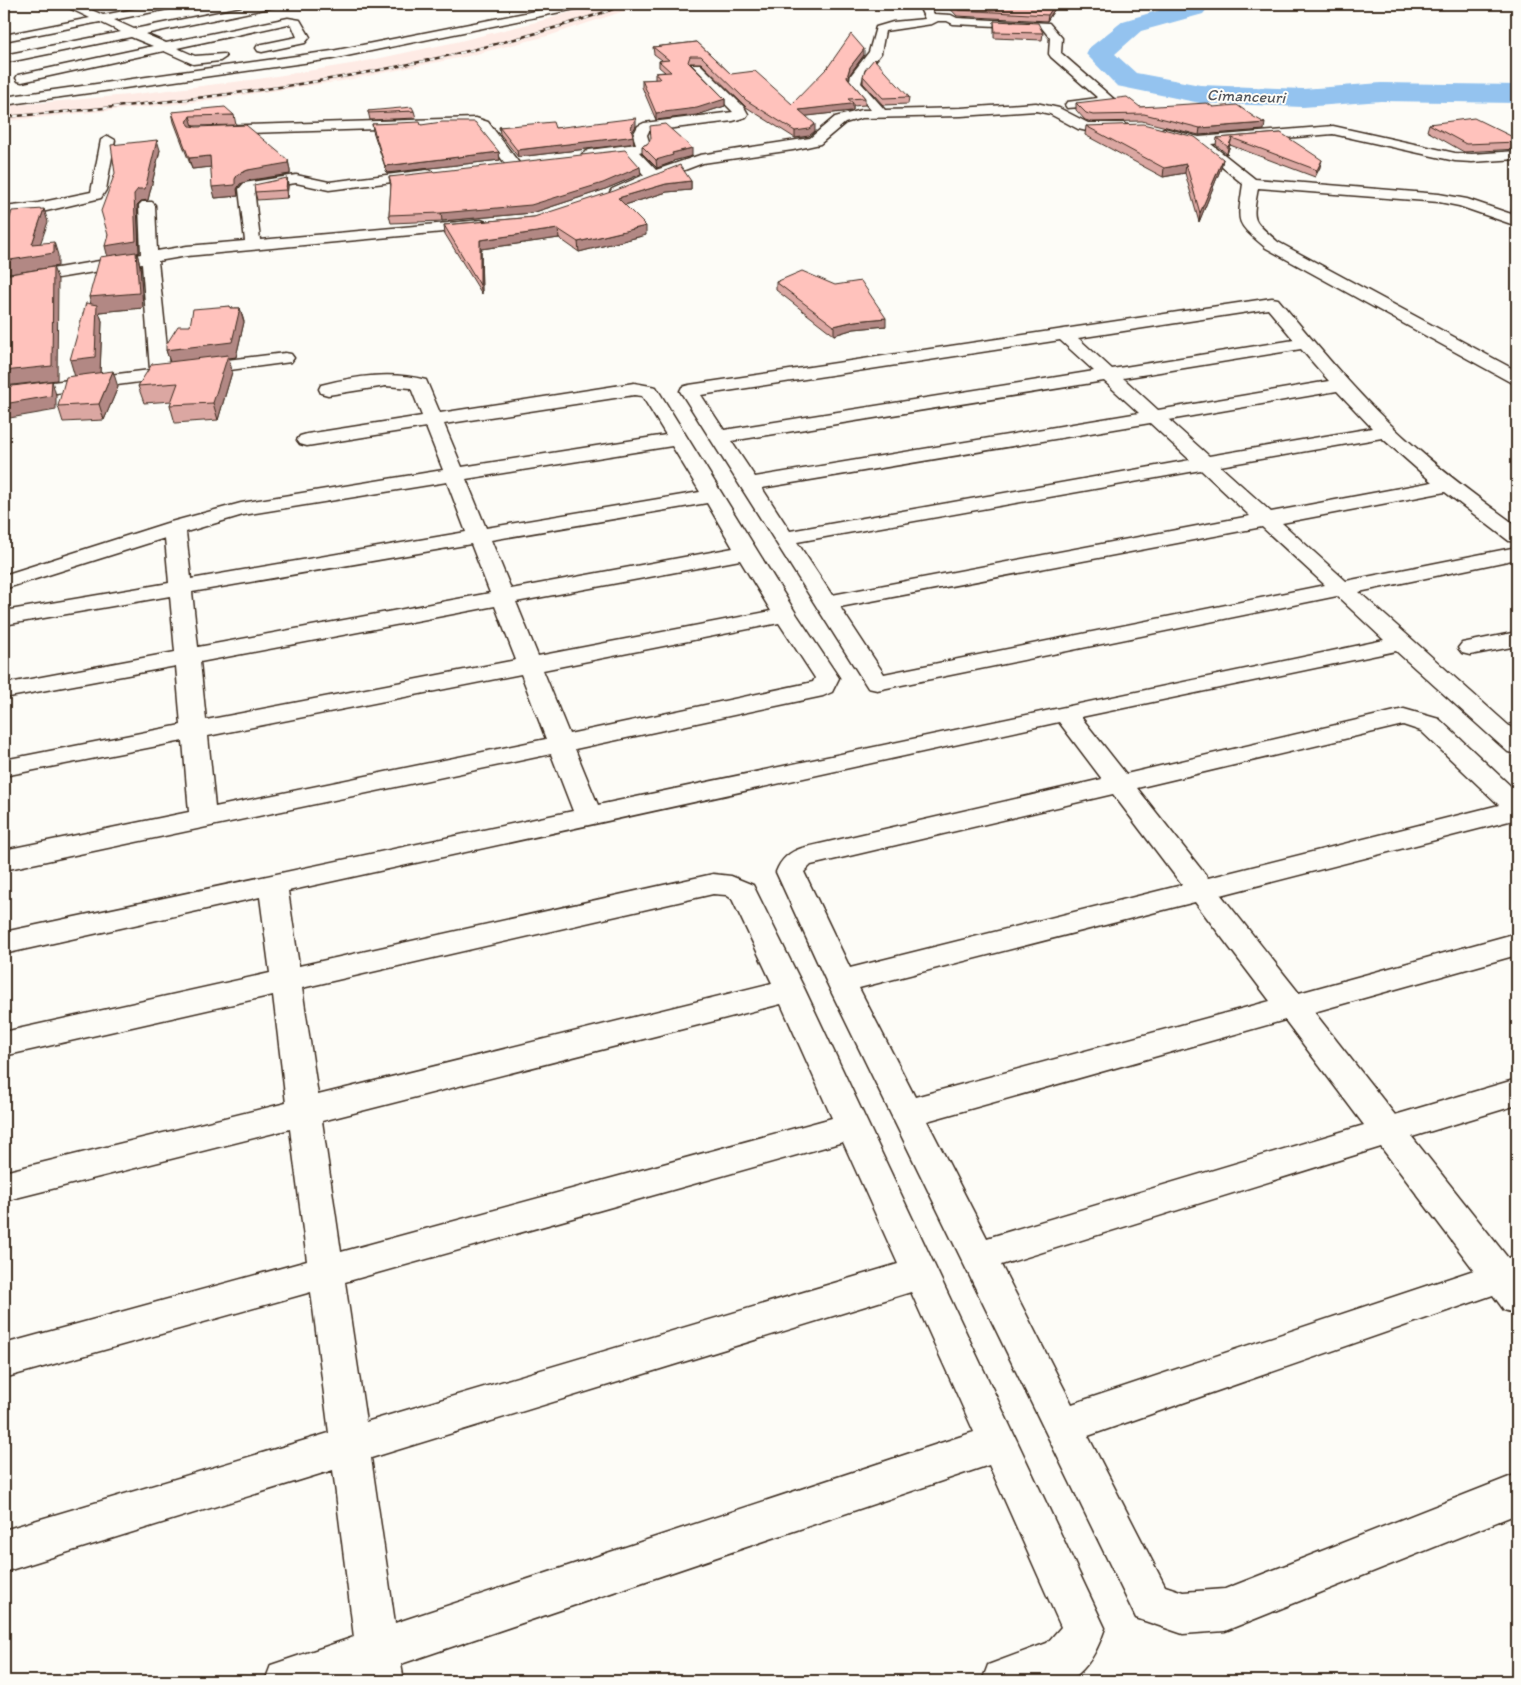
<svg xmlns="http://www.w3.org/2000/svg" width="1521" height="1685" font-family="Itim,sans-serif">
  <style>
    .built { fill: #feebe5 }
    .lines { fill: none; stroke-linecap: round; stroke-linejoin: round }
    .river { fill: #94c3ef; fill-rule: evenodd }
    .street-casing { stroke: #3b2a1e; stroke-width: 3 }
    .street { fill: #fdfcf7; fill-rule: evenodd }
    .rail-casing { stroke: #3b2a1e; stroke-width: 2.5 }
    .rail { stroke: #fdfcf7; stroke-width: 2; stroke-dasharray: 5; stroke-linecap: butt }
    .wall { fill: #dba7a2; stroke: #3b2a1e }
    .shaded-wall { fill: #b28884; stroke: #3b2a1e }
    .building { fill: #ffc2bc; stroke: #3b2a1e }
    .labels { text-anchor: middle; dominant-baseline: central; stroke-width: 4; stroke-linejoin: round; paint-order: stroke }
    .far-water-label { font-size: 16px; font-style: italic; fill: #56585d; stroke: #fdfcf7 }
  </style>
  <rect width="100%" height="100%" fill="#fdfcf7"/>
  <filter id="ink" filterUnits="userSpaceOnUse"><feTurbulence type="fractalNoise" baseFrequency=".02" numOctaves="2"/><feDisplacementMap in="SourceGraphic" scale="10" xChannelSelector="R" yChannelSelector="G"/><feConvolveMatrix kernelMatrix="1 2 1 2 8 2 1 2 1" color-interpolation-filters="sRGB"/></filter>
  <g filter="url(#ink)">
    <path class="built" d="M596,4H646L551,35L468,56L342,81L188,103L4,121V106L128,95L258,79L357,63L456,42L548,19Z"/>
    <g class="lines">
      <path class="river" d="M1180,4H1204L1207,9L1203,14L1141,31L1115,54L1136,73L1200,85L1303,89L1381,83L1517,85V103L1381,101L1303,107L1200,103L1117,86L1086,54L1089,48L1123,21Z"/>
      <g class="street-casing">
        <g id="street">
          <path d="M64,4H78L103,15L161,4H183L177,7L114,20L134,29L259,4H279L274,7L145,34L166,43L288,18L300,20L310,37L305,43L262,52L258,51L256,48L258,45L297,37L292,25L288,24L177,48L195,56L224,54L226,57L220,61L193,64L164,51L22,82L18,81L16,78L18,75L153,46L131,37L4,63V55L121,32L100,22L4,41V35L90,18L65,6Z"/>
          <path d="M570,4H591L585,7L332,59L4,105V97L332,51Z"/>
          <path d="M918,4H928L934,14L951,15L957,18L1049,23L1062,38L1061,53L1116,101L1109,105L1067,108L1065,105L1067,102L1098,98L1051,57L1049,54L1050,38L1042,28L953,24L947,21H938L932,24L885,31L881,53L863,76L861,83L885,110L961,108L1036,103L1059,108L1088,123H1124L1131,127L1124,131L1091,132L1078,129L1050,114L1036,111L961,116L862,118L845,123L820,144L793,150L703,163L617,196L612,195L610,192L612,189L644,175L626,155L589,158L582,154L589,150L636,144L633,135L638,126L644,123L733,112L692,70L690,67L692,64H700L744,107L748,114L746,117L733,121L649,131L647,135L650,145L646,150L639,152L656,170L700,155L810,138L835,117L862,110H871L849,84L851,75L869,52L876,27L893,22L925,19Z"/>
          <path d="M476,118L488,122L519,163L517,166H507L478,128L474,126L214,134L207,130L214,126Z"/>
          <path d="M1333,126L1455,153L1472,154L1517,151V159L1472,162L1455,161L1333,134L1211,144L1255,179L1439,194L1467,199L1517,216V226L1459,206L1439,202L1258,188C1252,223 1251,218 1278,242L1517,371V383L1510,382L1266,248C1235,221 1237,226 1243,184L1194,144L1159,135L1157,132L1164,128L1199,137Z"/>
          <path d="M108,136L115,140L106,190L101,198L38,213L4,215V207L38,203L91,192L101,140Z"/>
          <path d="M427,170L432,171L434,174L432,177L329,190L296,183L254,189L260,240L481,220L486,222L489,225L486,228L187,256L158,261L169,367L285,353L291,354L294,358L291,362L4,400V388L150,370L142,264L4,287V277L141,254L139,205L142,202H152L155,205L157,251L187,246L245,241L239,189L244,183L296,175L329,182Z"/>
          <path d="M1272,298L1278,299C1315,343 1351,387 1392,426C1431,463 1474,495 1517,526V542L1509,541L1445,492L1282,523L1346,581L1517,547V559L1359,592L1517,733V754L1508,752L1396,651L1081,717L1126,774L1404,709L1439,719L1517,792V819L1221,895L1299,993L1517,933V955L1314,1012L1395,1115L1517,1079V1105L1412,1137L1508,1258L1517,1255V1314L1504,1310L1493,1295L1088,1436L1165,1586L1183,1592L1225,1589L1517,1474V1514L1225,1631L1183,1634L1136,1618L826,981L776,872C781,859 789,852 802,848L1102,779L1059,722L288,891L299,966L713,874L731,876L753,885L805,990L1105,1628C1099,1645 1092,1662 1078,1674C1063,1685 1003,1681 982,1681L988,1665L1047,1643L1061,1627L989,1465L401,1664L404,1681H360V1678L351,1681H265L271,1665L354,1637L333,1470L4,1572V1530L329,1433L311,1292L4,1378V1344L307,1261L290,1129L4,1201V1172L286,1103L273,995L4,1056V1032L270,973L260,897L4,954V932L573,811L551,754L4,870V850L189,812L183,741L4,776V760L181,725L176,666L4,698V684L175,652L170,596L4,625V611L169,583L165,538L4,589V575L167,523L241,503L443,470L426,427L307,446L300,444L297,440L300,436L307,434L422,416L411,388L386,386L328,395L321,393L319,389L321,385C356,376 391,371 426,380L440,413L634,383L656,387L797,615L839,678L832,692L823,696L575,749L598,805L1384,640L1337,596L877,690L868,688L680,391L682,387L689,385ZM1268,309L1294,340L1112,369L1078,338ZM1060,340L1094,371L724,430L701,395ZM1301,349L1329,381L1158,410L1123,378ZM1104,381L1139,413L755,477L731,441ZM1337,391L1372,428L1209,456L1169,420ZM634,395L642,396L666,435L462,467L444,424ZM1150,423L1190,460L790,531L762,488ZM1382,438L1432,482L1271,512L1220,466ZM672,446L700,492L486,528L466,479ZM1201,470L1250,516L832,595L797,542ZM447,482L466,532L191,579L186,532L243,515ZM707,503L733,548L511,589L491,540ZM1262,527L1325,585L884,674L840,607ZM471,544L490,593L198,647L192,592ZM740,560L771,611L538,656L516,602ZM495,606L516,660L206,720L200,662ZM779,623L815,678L813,682L569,734L543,670ZM521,674L546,739L215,807L208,736ZM1403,725L1421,731L1499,805L1208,878L1137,788ZM1113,794L1182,885L850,968L804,872L811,865ZM713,894L726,895L732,899L772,983L318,1095L302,988ZM1195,902L1270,1001L915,1097L859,988ZM781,1004L832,1118L341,1252L322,1121ZM1285,1020L1364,1125L987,1238L927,1121ZM843,1142L898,1264L366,1422L345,1282ZM1381,1147L1474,1270L1072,1404L1001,1265ZM911,1292L974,1432L395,1623L371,1458Z"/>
          <path d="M1517,632V646L1470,655L1462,653L1458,648L1462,643Z"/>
        </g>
      </g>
      <use href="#street" class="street"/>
      <g class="rail-casing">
        <path id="rail" d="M4,117C214,100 428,75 628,4"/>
      </g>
      <use href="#rail" class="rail"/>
    </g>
    <g class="wall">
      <path d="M946,4H1058L1047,21L957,16Z"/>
      <path d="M994,21L1043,33L1042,40L994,38Z"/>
      <path d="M697,42L731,74L792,104L864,55L850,74L848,78L865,98V105L853,106V110L851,111L806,116L815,131L809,136L795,138L746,107L701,63H690L725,99V106L697,115L656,120L642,87V80H655V73L665,72L659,67V61L662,60L654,54L653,47Z"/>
      <path d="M863,76L909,97L908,104L883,105L863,83Z"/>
      <path d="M1076,103L1140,107H1213L1264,130L1199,135L1142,121L1092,122L1085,120L1076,110Z"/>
      <path d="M368,111H414L416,118L370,120Z"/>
      <path d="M172,112L234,115L236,125L193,126L288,160L290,171V174L251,180L240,184L237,189L238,196L215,198L211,167L192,169L174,122Z"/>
      <path d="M372,124L421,125L499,152L500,160L387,173L373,131Z"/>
      <path d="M1429,124L1517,139V149L1464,152L1427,131Z"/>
      <path d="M636,126L632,132L634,143L629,144L518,157L500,134L499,127L555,128Z"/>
      <path d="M1086,126L1223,159L1221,168L1199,222L1185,173L1163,177L1085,135Z"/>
      <path d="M1281,133L1320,167L1315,177L1230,145L1227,154L1216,145L1217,138Z"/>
      <path d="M647,144L692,156L673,161V162L657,168L642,153V146Z"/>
      <path d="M160,150L148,200L141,201L137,205L139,252L137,253L140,266L143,308L99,312L102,321L100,372L118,387L104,420L63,422L58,406L75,376L91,304L108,256V235Z"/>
      <path d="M641,174L603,190L532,213L442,221L391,223L389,215L391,187L389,177Z"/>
      <path d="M287,178L288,186L287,198L257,200L255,192Z"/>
      <path d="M691,181V190L667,192L625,205L646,235L579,252L559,238L481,249L482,294L445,234L444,225L534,217Z"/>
      <path d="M1517,202V213L1511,212L1513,204Z"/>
      <path d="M776,282L886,326L854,329L834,335L776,290Z"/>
      <path d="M230,306L231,308H240L244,322L236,357L229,358L232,372L218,420L175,423L170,405L172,401L144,403L138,386L170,362L166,350L190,326Z"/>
    </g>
    <g class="shaded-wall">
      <path d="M1055,4H1058L1047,21L1048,15Z"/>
      <path d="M864,49V55L850,74L847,84V77L850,67Z"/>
      <path d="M725,99V106L697,115L656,120V113Z"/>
      <path d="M853,103V110L851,111L799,117V110Z"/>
      <path d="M190,116L193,126L189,132L187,122Z"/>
      <path d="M636,118V126L631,134V127Z"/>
      <path d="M1265,123L1264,130L1199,135L1200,128Z"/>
      <path d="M815,124V131L809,136L795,138V131Z"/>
      <path d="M633,136L634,143L629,144L518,157L517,150Z"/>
      <path d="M1232,138L1230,145L1227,154L1228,147Z"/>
      <path d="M157,140L160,150L148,200L141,201L137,205L139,252L137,253L140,266L143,308L99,312L102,321L100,374L75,377L70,360L93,312L89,297L108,258L105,246L134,194Z"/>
      <path d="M692,148V156L673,161V162L657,168L656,160L672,153Z"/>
      <path d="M499,152L500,160L387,173L385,166Z"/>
      <path d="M210,156L212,167L192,169L189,158Z"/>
      <path d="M1223,159L1221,168L1199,222L1200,213Z"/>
      <path d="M288,160L290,171V174L251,180L240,184L237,189L238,196L215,198L212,187L235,179L238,174L248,170Z"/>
      <path d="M1322,160L1320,167L1315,177L1317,170Z"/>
      <path d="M1186,164L1185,173L1163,177L1164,168Z"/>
      <path d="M640,167L641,174L603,190L532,213L442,221L441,213Z"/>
      <path d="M287,178L288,186L287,198L286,190Z"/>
      <path d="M691,181V190L667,192L618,207V198L666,184Z"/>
      <path d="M44,209L48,222L36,256L54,242L58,255V266L4,275V261L32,244Z"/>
      <path d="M646,226V235L579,252L578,242Z"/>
      <path d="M558,229L559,238L481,249L482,294L480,285V240Z"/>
      <path d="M53,267L58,280L57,380L4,386V371Z"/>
      <path d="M240,308L244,322L236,357L229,358L232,372L218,420L213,403L171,365L166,350Z"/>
      <path d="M886,318V326L854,329L834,335V326L855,321Z"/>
      <path d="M113,371L118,387L104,420L99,404Z"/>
      <path d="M52,381L56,395V410L4,419V404Z"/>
    </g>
    <g class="building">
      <path d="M952,4H1055L1048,15L958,10Z"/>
      <path d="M994,21L1038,23L1043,33L995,32Z"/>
      <path d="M851,34L864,49L850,67L847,77L865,98L848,99L853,103L851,104L799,110L815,124L809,129L795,131L746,100L701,56H690L688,62L725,99L697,108L656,113L642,80L660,79L655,73L671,72L659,61L669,60L653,47L697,42L731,74L755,71L792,104L828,67Z"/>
      <path d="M874,59L909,97L883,98L863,76L865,70Z"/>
      <path d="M1127,97L1140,107L1207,103L1213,107L1237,105L1254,117L1265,123L1200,128L1144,114L1093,115L1086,113L1076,103Z"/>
      <path d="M225,107L234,115L190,116L187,122L190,126L196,127L246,125L288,160V163L248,170L238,174L235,179V185L212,187L210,156L189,158L172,112Z"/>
      <path d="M412,107L414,111L368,113V111Z"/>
      <path d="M636,118L631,127L633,136L628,137L517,150L499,127L553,122L555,128Z"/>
      <path d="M1474,118L1517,139V142L1466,144L1429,124Z"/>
      <path d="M420,122L421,125L442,122H475L499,152L385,166L372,124Z"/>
      <path d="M665,124L692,148L672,153L673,155L656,160L642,146L647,144L651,139L650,126Z"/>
      <path d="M1143,124L1195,137L1223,159L1200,213L1186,164L1164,168L1086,126Z"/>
      <path d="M1281,133L1322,160L1317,170L1232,138L1228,147L1217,138Z"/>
      <path d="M157,140L145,189H138L134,194L136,241L105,246L108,235L101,211L115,173L111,145Z"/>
      <path d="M625,150L640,167L603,183L531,205L441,213L389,215L391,184L389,177Z"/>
      <path d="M680,165L691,181L666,184L618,198L646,226L578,242L558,229L480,240V285L444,225L534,217L614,191Z"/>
      <path d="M287,178L286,190L255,192L254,185Z"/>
      <path d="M44,209L32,244L54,242V253L4,261V236L12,211Z"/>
      <path d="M136,252L139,293L89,297L100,257Z"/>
      <path d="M53,267L52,366L4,371V275Z"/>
      <path d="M802,271L835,285L861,281L886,318L855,321L834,326L776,282Z"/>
      <path d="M86,303L97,305L95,357L70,360Z"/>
      <path d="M230,306V308H240L232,342L166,350V345L178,326H190L193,309Z"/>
      <path d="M228,355L213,403L170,405L178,383L138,386L152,364Z"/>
      <path d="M113,371L99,404L58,406L66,377Z"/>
      <path d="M52,381L51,396L4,404V387Z"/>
    </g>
  </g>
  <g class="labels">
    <g class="far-water-label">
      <text transform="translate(1246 96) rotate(2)">Cimanceuri</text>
    </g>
  </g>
  <rect width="1521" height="1685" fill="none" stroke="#fdfcf7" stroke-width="20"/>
  <rect x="10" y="10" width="1501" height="1665" fill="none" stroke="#3b2a1e" stroke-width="2" filter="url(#ink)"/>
</svg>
